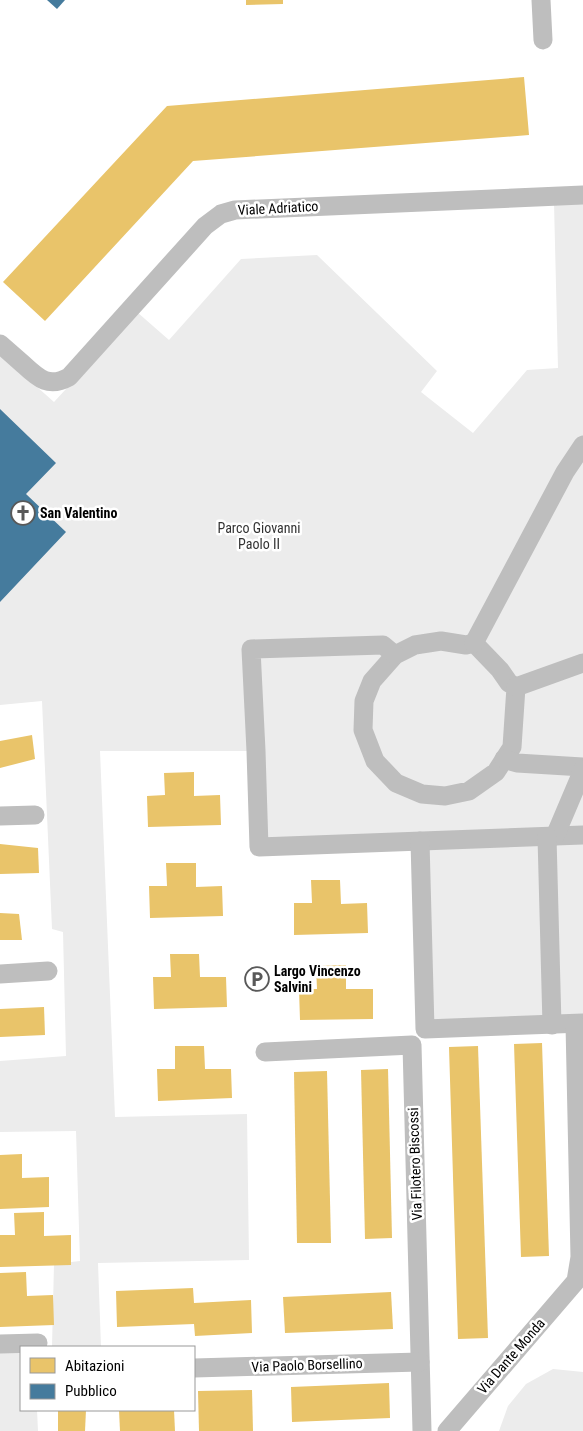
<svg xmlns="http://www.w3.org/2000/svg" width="583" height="1431" font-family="'Roboto Condensed',sans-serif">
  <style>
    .green { fill: #ececec }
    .homes { fill: #e9c46a }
    .public { fill: #457b9d }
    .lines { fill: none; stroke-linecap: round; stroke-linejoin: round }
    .street { stroke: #bebebe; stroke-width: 19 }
    .labels { text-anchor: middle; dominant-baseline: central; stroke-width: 5; stroke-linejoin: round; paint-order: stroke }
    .street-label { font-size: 14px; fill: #000; stroke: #fff }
    .poi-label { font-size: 14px; font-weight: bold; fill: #000; stroke: #fff; text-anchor: start }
    .park-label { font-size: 14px; fill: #333; stroke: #fff }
  </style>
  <rect width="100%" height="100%" fill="#fff"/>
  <g class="green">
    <path d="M583,201V1023L425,1029L420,842L259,847L256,751H100L115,1117L247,1114L249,1260L98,1263L101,1347H52L54,1264L80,1261L76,1131L0,1132V1061L66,1056L63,932L52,929L42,701L0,705V354L54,402L137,312L169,340L241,259L317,255L437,371L421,392L473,433L527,370L558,368L554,203Z"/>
    <path d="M21,1352V1410H37L38,1431H0V1353Z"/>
    <path d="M553,1369L583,1372V1431H499L508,1406L526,1384Z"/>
  </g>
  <g class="homes">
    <path d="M246,0H283V4L246,5Z"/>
    <path d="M524,77L529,135L193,161L45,321L3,282L167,106Z"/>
    <path d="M32,735L35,759L0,768V741Z"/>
    <path d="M194,772V796L220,795L221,825L148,827L147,796L165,795L164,773Z"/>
    <path d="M0,844L38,848L39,873L0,874Z"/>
    <path d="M166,863H196V887L222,886L223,916L150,918L149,886H167Z"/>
    <path d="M311,880H340L341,904L367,903L368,933L294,935V903H312Z"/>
    <path d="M0,913L19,914L22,940H0Z"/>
    <path d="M170,954H199L200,977H226L227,1007L154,1009L153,977H171Z"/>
    <path d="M346,965V989H373V1019L300,1020L299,989H317L316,966Z"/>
    <path d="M44,1007L45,1035L0,1037V1009Z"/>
    <path d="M542,1043L549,1256L521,1257L514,1044Z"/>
    <path d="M175,1046H204L205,1069H231L232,1098L158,1101L157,1069H175Z"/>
    <path d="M478,1046L488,1338L458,1339L449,1047Z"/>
    <path d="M388,1069L392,1238L365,1239L361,1070Z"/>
    <path d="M327,1071L331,1243H297L294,1072Z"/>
    <path d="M22,1154V1178L49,1177V1207L0,1209V1155Z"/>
    <path d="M44,1212V1236L71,1235V1265L0,1267V1235H15L14,1213Z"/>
    <path d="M26,1272L27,1296L53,1295L54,1325L0,1327V1273Z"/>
    <path d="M193,1288L194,1303L251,1300L252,1333L195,1336L194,1324L117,1327L116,1291Z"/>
    <path d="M391,1292L393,1329L285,1333L283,1297Z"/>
    <path d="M389,1383L390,1418L292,1422L291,1387Z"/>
    <path d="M252,1390L253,1431H199L198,1391Z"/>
    <path d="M58,1410H86L85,1431H58Z"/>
    <path d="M119,1410H174L175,1431H120Z"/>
  </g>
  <g class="public">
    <path d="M47,0H65L57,9Z"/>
    <path d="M0,409L56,463L26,494L66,532L0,602Z"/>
  </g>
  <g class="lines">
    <g class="street">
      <path d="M541,0L543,40"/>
      <path d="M0,344C8,351 16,358 24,365C39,379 49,388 69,377L205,226L221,214L235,210L583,195"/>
      <path d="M441,641L466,645L474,643L500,670L509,683L516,687L512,747L496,772L469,791L445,796L422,794L396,783L375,761L363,730L364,701L372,681L395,655L415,645Z"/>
      <path d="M474,643L565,472L583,445"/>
      <path d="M395,655L383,645L251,649L256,751L259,847L583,835"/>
      <path d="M516,687L583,663"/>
      <path d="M504,759L517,763L583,767"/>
      <path d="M0,816L35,815"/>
      <path d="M555,836L583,770"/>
      <path d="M547,837L552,1025"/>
      <path d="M420,841L425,1029L583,1023"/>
      <path d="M0,974L48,971"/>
      <path d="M265,1052L412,1045L422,1431"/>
      <path d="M0,1344L38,1343"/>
      <path d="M194,1368L420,1362"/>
      <path d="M447,1431L576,1281L580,1257L575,1024"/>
    </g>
  </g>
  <defs>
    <g id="church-ring" transform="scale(1.25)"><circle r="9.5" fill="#fff" stroke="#595959" stroke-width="1.5"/><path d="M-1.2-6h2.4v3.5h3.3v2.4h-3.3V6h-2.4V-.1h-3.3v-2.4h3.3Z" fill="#595959"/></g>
    <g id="parking-ring" transform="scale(1.25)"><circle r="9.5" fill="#fff" stroke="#595959" stroke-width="1.5"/><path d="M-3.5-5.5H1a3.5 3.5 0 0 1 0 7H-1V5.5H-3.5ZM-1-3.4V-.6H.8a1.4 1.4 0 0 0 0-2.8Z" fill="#595959"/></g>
  </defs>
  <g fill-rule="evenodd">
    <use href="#church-ring" x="23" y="513"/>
    <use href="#parking-ring" x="257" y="979"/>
  </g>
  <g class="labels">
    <g class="street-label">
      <text transform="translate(278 208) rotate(-3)">Viale Adriatico</text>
      <text transform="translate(415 1164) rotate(-92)">Via Filotero Biscossi</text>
      <text transform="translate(511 1356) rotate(-49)">Via Dante Monda</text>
      <text transform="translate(307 1365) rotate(-2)">Via Paolo Borsellino</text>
    </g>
    <g class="poi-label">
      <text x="40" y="513">San Valentino</text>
      <text x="274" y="971">Largo Vincenzo<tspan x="274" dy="16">Salvini</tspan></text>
    </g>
    <g class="park-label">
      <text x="259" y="528">Parco Giovanni<tspan x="259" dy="16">Paolo II</tspan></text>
    </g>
  </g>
  <rect x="20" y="1346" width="175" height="65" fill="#ffffff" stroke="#999999"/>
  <rect x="30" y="1358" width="25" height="15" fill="#e9c46a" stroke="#999999"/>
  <text x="65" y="1371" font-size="15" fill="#000000">Abitazioni</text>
  <rect x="30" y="1384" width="25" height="15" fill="#457b9d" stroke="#999999"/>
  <text x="65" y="1396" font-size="15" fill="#000000">Pubblico</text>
</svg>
